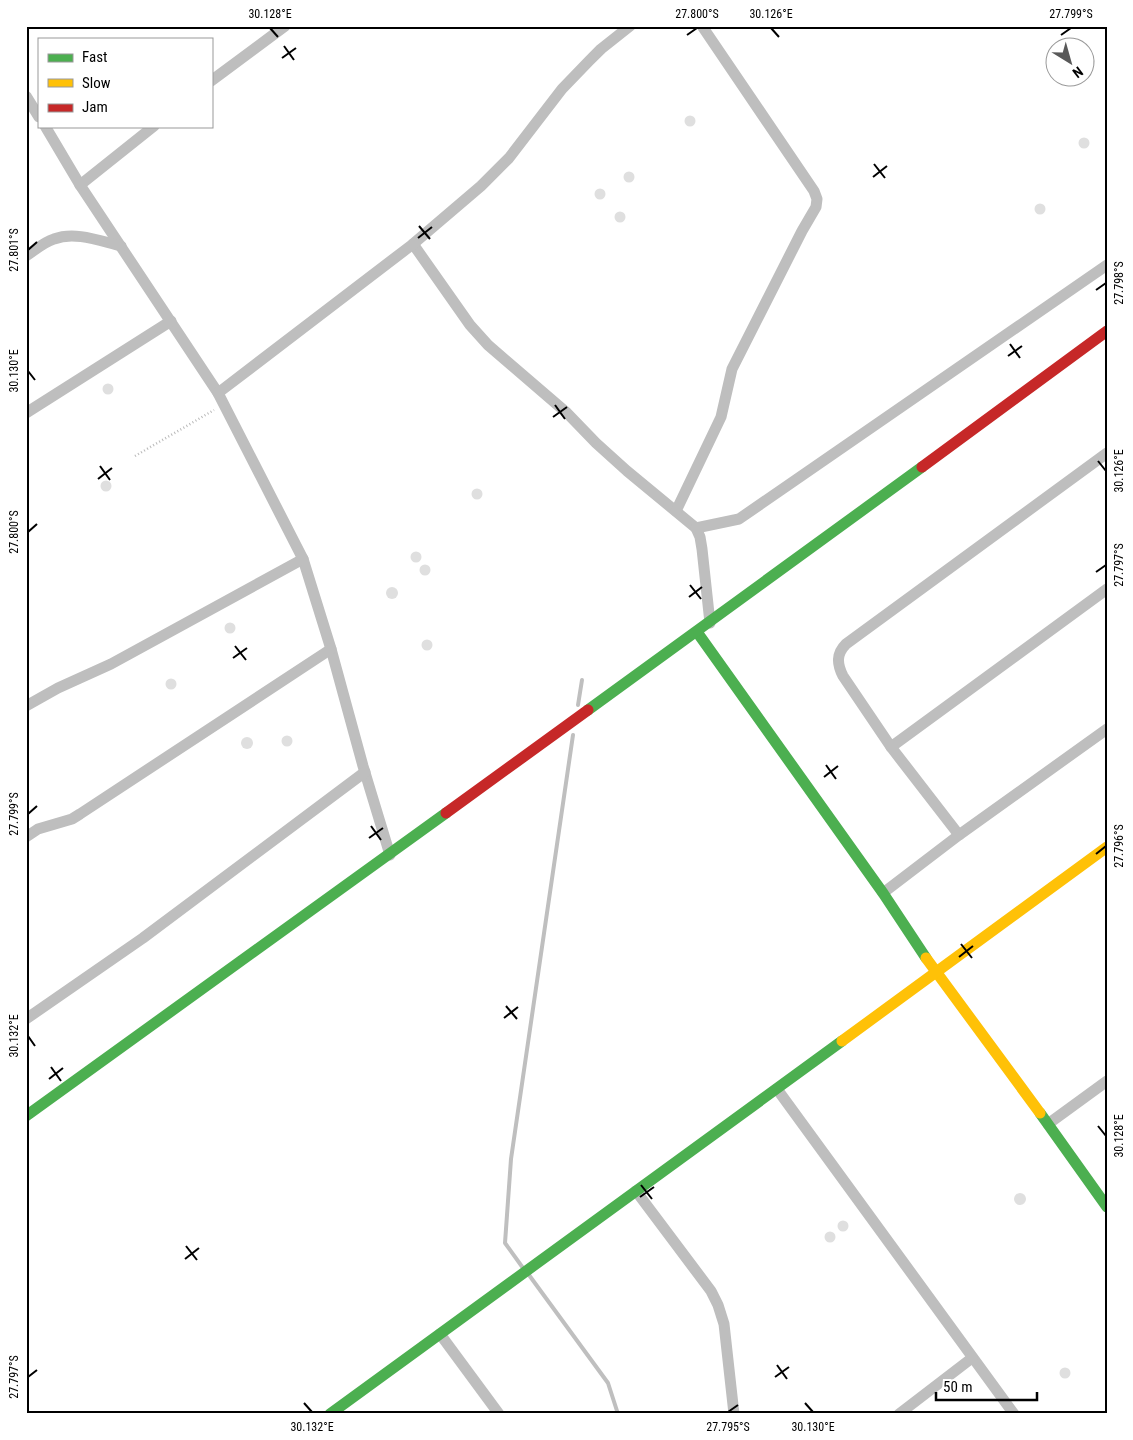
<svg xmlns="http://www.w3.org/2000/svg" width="1133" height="1440" font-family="'Roboto Condensed',sans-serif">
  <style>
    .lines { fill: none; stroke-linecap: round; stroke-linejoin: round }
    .stream { stroke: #bfbfbf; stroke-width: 4 }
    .building { fill: #dfdfdf }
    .path { stroke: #b9b9b9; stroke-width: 2.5; stroke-dasharray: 1 2.5; stroke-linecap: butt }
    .street { stroke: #bebebe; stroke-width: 11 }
    .fast { stroke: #4caf50; stroke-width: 11 }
    .slow { stroke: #ffc107; stroke-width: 11 }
    .jam { stroke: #c62828; stroke-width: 11 }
    .ticks { fill: none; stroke: #000; stroke-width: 2 }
    .neatline { fill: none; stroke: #000; stroke-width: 2 }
    .ticks-label { font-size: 12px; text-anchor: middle; fill: #000 }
  </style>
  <rect width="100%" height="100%" fill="#fff"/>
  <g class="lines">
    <g class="stream">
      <path d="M578,705L582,680"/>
      <path d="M523,1268L505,1243L511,1159L573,735"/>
      <path d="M529,1275L608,1383L618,1414"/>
    </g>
  </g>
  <g class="building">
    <circle cx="690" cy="121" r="5.5"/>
    <circle cx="1084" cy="143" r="5.5"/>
    <circle cx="629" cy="177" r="5.5"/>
    <circle cx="600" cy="194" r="5.5"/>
    <circle cx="1040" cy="209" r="5.5"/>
    <circle cx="620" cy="217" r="5.5"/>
    <circle cx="108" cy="389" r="5.5"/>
    <circle cx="106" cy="486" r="5.5"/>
    <circle cx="477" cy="494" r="5.5"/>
    <circle cx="416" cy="557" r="5.5"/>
    <circle cx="425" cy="570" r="5.5"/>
    <circle cx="392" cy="593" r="6"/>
    <circle cx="230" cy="628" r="5.5"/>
    <circle cx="427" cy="645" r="5.5"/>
    <circle cx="171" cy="684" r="5.5"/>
    <circle cx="287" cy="741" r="5.5"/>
    <circle cx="247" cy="743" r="6"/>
    <circle cx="1020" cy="1199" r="6"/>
    <circle cx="843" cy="1226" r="5.5"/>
    <circle cx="830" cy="1237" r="5.5"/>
    <circle cx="1065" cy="1373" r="5.5"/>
  </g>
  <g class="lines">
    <path class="path" d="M135,456L214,410"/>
    <g class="street">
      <path d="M211,81L285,26"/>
      <path d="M26,96L39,117"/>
      <path d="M45,126L80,185L218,393L303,559L331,649L363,766L390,855"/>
      <path d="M80,185L154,126"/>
      <path d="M413,244L470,325L488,345L567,413L596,443L627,471L696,528L700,537L702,549L710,623"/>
      <path d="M26,256C35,250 44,242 54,239C75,231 100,241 121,246"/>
      <path d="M218,393L413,244L481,186L509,158L562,89L589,61L601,49L630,26"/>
      <path d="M26,413L171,321"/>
      <path d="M676,511L721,417L732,369L802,231L816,207L817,199L814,191L702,26"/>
      <path d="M696,528L739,519L1107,265"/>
      <path d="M26,706L58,688L111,664L303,559"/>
      <path d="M891,747L1107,589"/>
      <path d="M959,835L891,747L843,676C837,664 836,654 846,644L1107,453"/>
      <path d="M26,837L38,829L72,819L80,814L331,649"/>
      <path d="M883,893L959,835L1107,729"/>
      <path d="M26,1019L143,938L365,772"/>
      <path d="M777,1089L1014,1414"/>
      <path d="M1048,1124L1107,1081"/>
      <path d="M636,1191L711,1291L718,1305L724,1324L734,1414"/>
      <path d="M440,1334L499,1414"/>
      <path d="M899,1414L972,1358"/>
    </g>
    <g class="fast">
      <path d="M697,632L883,893L926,958"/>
      <path d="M588,710L922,467"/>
      <path d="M1040,1113L1107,1207"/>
      <path d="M26,1116L446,813"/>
      <path d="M330,1414L842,1041"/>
    </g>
    <g class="slow">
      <path d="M926,958L1040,1113"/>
      <path d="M842,1041L1107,847"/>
    </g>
    <g class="jam">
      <path d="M922,467L1107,331"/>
      <path d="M446,813L588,710"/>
    </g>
  </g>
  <path class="ticks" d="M270,28L278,37M771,28L779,37M687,35L697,28M1061,35L1071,28M284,46L294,60M282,58L296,48M874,164L885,178M873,177L887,166M419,226L430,239M418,238L432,227M28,250L37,242M1096,290L1106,283M1010,344L1020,358M1008,356L1022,346M28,371L35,380M555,405L565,419M553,417L567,407M1098,461L1106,471M100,466L110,480M98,479L112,468M28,532L37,524M1096,572L1106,565M690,585L701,599M689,597L702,587M235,646L246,660M233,658L247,648M826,765L836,779M824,777L838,766M28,814L37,806M371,826L381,840M369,838L383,828M1096,854L1106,846M961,944L972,958M959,957L973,946M506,1006L517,1019M504,1018L518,1007M28,1036L35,1046M51,1067L61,1081M49,1079L63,1068M1098,1126L1106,1136M641,1185L652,1199M640,1197L654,1187M186,1246L197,1260M185,1259L199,1248M777,1365L787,1379M28,1377L37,1370M775,1377L789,1367M304,1403L312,1412M805,1403L813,1412M728,1412L738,1405"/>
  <rect width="1133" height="1440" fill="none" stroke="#ffffff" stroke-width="55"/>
  <rect x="38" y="38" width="175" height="90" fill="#ffffff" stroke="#999999"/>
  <rect x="48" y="54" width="25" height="8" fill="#4caf50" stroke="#999999"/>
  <text x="82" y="62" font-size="15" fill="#000000">Fast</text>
  <rect x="48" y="79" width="25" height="8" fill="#ffc107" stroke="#999999"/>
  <text x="82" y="88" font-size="15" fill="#000000">Slow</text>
  <rect x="48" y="104" width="25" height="8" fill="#c62828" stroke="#999999"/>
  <text x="82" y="112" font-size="15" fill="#000000">Jam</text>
  <g transform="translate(1070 62) rotate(143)"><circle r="24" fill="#ffffff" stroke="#999999"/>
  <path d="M0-4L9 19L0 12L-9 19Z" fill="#595959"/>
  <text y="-8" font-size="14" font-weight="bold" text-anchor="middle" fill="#000000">N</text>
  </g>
  <path d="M936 1392v8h101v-8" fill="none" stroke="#000000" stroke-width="2.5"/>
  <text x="943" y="1392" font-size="15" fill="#000000" stroke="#ffffff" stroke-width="4" paint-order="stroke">50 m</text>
  <rect x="28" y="28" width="1078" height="1384" class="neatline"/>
  <g class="ticks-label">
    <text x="270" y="18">30.128°E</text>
    <text x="697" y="18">27.800°S</text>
    <text x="771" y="18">30.126°E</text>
    <text x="1071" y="18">27.799°S</text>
    <text transform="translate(14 250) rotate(-90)" y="4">27.801°S</text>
    <text transform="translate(1119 283) rotate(-90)" y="4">27.798°S</text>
    <text transform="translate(14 371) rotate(-90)" y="4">30.130°E</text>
    <text transform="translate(1119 471) rotate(-90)" y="4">30.126°E</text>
    <text transform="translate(14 532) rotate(-90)" y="4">27.800°S</text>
    <text transform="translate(1119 565) rotate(-90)" y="4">27.797°S</text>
    <text transform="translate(14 814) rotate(-90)" y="4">27.799°S</text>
    <text transform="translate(1119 846) rotate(-90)" y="4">27.796°S</text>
    <text transform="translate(14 1036) rotate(-90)" y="4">30.132°E</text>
    <text transform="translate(1119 1136) rotate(-90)" y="4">30.128°E</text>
    <text transform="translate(14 1377) rotate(-90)" y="4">27.797°S</text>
    <text x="312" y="1431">30.132°E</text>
    <text x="728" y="1431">27.795°S</text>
    <text x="813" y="1431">30.130°E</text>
  </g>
</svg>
